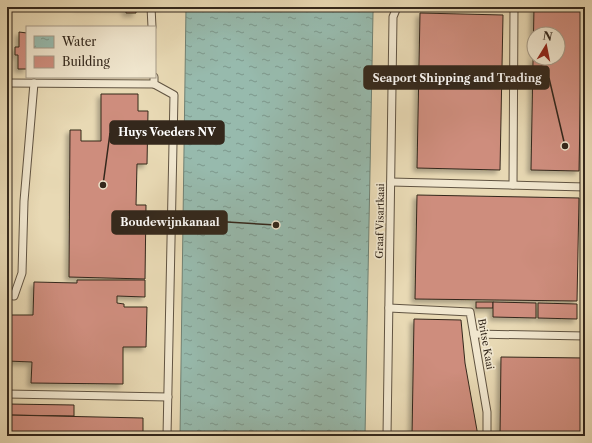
<svg xmlns="http://www.w3.org/2000/svg" width="592" height="443" font-family="'Libre Caslon Text',serif">
  <style>
    .water { fill: url(#water-ripples); stroke: #6f8073 }
    .building { fill: #ce8d7d; stroke: #34281c; fill-rule: evenodd; filter: url(#shadow) }
    .lines { fill: none; stroke-linecap: round; stroke-linejoin: round }
    .service-casing { stroke: #615442; stroke-width: 9 }
    .service { stroke: #f0e6ce; stroke-width: 7 }
    .labels { text-anchor: middle; dominant-baseline: central; stroke-width: 3.5; stroke-linejoin: round; paint-order: stroke }
    .street-label { font-size: 10px; fill: #34281c; stroke: #f0e6ce }
    .leader { fill: none; stroke: #34281c; stroke-width: 1.5 }
    .callout-dot { fill: #34281c; stroke: #f0e6ce; stroke-width: 1.5 }
    .callout { fill: #34281c; stroke: #34281c; stroke-width: 1.5 }
    .callout-label { font-size: 11px; text-anchor: middle; font-weight: bold; fill: #fff }
  </style>
  <defs>
    <pattern id="water-ripples" width="26" height="14" patternUnits="userSpaceOnUse"><rect width="26" height="14" fill="#97baad"/><path d="M2 4q2-2 4 0t4 0M15 11q2-2 4 0t4 0" fill="none" stroke="#7c978c"/></pattern>
    <filter id="shadow"><feDropShadow dx="-3.5" dy="3.5" stdDeviation="2" flood-color="#0004"/></filter>
  </defs>
  <rect width="100%" height="100%" fill="#e8d9b4"/>
  <filter id="stains"><feTurbulence type="fractalNoise" baseFrequency=".005" numOctaves="4"/><feColorMatrix values="0 0 0 0 .2 0 0 0 0 .09 0 0 0 0 .02 0 0 0 .5 -.17"/></filter>
  <radialGradient id="worn" r=".72"><stop offset=".6" stop-color="#630" stop-opacity="0"/><stop offset="1" stop-color="#630" stop-opacity=".3"/></radialGradient>
  <path class="water" d="M186,7H374L373,13L365,436H180Z"/>
  <g class="building">
    <path d="M77,7H136V13H126V8Z"/>
    <path d="M534,7H582L579,171L531,170ZM534,34H558V58H534Z"/>
    <path d="M420,13L503,15L500,170L417,168Z"/>
    <path d="M19,32L27,33V69H18V55H15V47H19Z"/>
    <path d="M101,94H138V111H148L147,164H137L136,205H146L145,279L69,277L70,130H81V141H101Z"/>
    <path d="M417,195L579,198L577,301L415,299Z"/>
    <path d="M77,280H145V297L117,296V303L124,304V307H147L146,347H123V384L31,383L32,362L7,361V315H33L34,282L77,283Z"/>
    <rect x="476" y="302" width="17" height="6"/>
    <path d="M493,302L536,303V318L493,317Z"/>
    <path d="M538,303L577,304V319L538,318Z"/>
    <path d="M414,319L461,320L465,363L478,436H412Z"/>
    <path d="M501,357L585,358V436H500Z"/>
    <path d="M7,404L74,405V416L7,415Z"/>
    <path d="M7,415L143,418V436H7Z"/>
  </g>
  <g class="lines">
    <g class="service-casing">
      <g id="service">
        <path d="M151,7L152,27"/>
        <path d="M154,77V84L174,95L167,436"/>
        <path d="M7,83L154,84"/>
        <path d="M391,182L585,187"/>
        <path d="M513,185L514,7"/>
        <path d="M7,295L14,296L22,273L24,201L34,83"/>
        <path d="M389,308L470,312L487,412V436"/>
        <path d="M474,334L585,336"/>
        <path d="M7,394L168,397"/>
        <path d="M387,436L393,17L397,7"/>
      </g>
    </g>
    <use href="#service" class="service"/>
  </g>
  <g class="labels">
    <g class="street-label">
      <text transform="translate(380 221) rotate(-89)">Graaf Visartkaai</text>
      <text transform="translate(486 344) rotate(80)">Britse Kaai</text>
    </g>
  </g>
  <path class="leader" d="M565 146L549 78M103 185L110 133M276 225L227 222"/>
  <g class="callout-dot">
    <circle cx="565" cy="146" r="4"/>
    <circle cx="103" cy="185" r="4"/>
    <circle cx="276" cy="225" r="4"/>
  </g>
  <g class="callout">
    <rect x="364" y="66" width="185" height="23" rx="4"/>
    <rect x="110" y="121" width="114" height="23" rx="4"/>
    <rect x="112" y="211" width="115" height="23" rx="4"/>
  </g>
  <g class="callout-label">
    <text x="457" y="82">Seaport Shipping and Trading</text>
    <text x="167" y="136">Huys Voeders NV</text>
    <text x="170" y="226">Boudewijnkanaal</text>
  </g>
  <rect width="592" height="443" fill="none" stroke="#e8d9b4" stroke-width="24"/>
  <rect x="8" y="8" width="576" height="427" fill="none" stroke="#34281c" stroke-width="2"/>
  <rect x="12" y="12" width="568" height="419" fill="none" stroke="#34281c"/>
  <rect x="26" y="26" width="130" height="52" fill="#f0e6ce" stroke="#a59a87"/>
  <rect x="34" y="36" width="20" height="12" fill="url(#water-ripples)" stroke="#a59a87"/>
  <text x="62" y="46" font-size="12" fill="#34281c">Water</text>
  <rect x="34" y="56" width="20" height="12" fill="#ce8d7d" stroke="#a59a87"/>
  <text x="62" y="66" font-size="12" fill="#34281c">Building</text>
  <g transform="translate(546 46) rotate(10)"><circle r="19" fill="#f0e6ce" stroke="#a59a87"/>
  <path d="M0-3L7 15L0 10L-7 15Z" fill="#8f2418"/>
  <text y="-6" font-size="11" font-weight="bold" text-anchor="middle" fill="#34281c">N</text>
  </g>
  <rect width="100%" height="100%" filter="url(#stains)"/>
  <rect width="100%" height="100%" fill="url(#worn)"/>
</svg>
